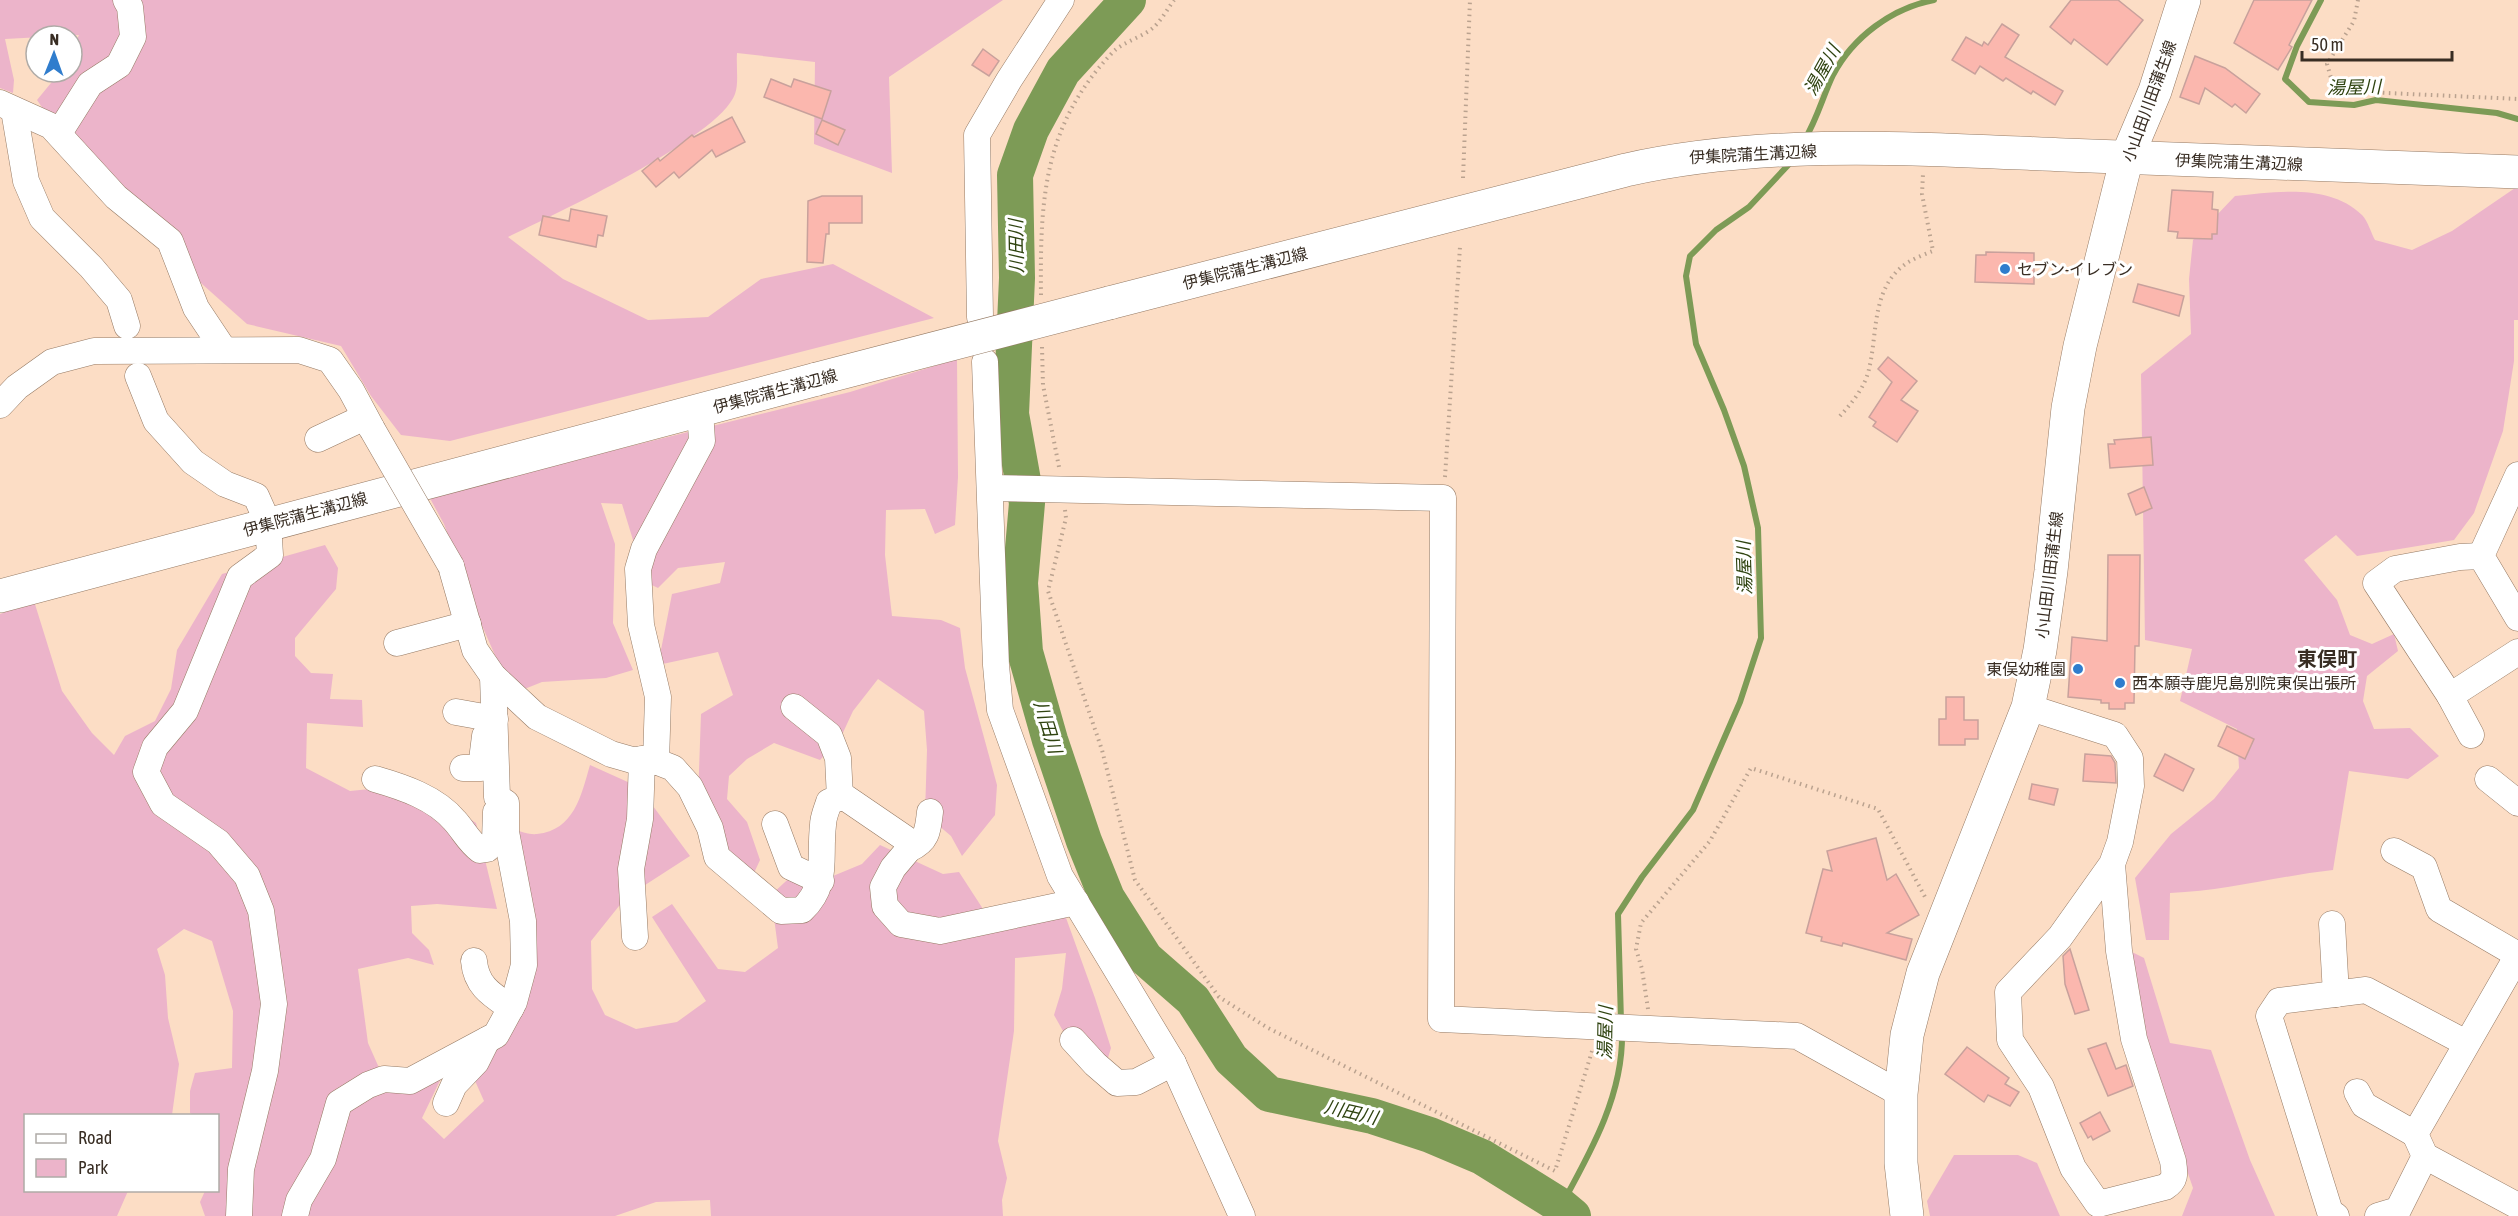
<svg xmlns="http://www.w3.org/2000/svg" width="2518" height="1216" font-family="'Asap Condensed','Noto Sans JP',sans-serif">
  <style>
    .green { fill: #ecb4ca }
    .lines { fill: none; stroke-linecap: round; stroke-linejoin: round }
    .stream { stroke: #7d9b56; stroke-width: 6 }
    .river { stroke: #7d9b56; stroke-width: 36 }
    .building { fill: #fbb7ae; stroke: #c8a19c; stroke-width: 1.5 }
    .minor-casing { stroke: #957a64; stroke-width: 27 }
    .major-casing { stroke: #957a64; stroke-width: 34 }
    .path { stroke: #baa28f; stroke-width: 4; stroke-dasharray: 1.5 4.5; stroke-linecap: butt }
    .minor { stroke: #fff; stroke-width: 26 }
    .major { stroke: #fff; stroke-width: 33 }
    .minor-bridge-casing { stroke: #957a64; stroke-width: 27; stroke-linecap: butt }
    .major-bridge-casing { stroke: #957a64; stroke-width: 34; stroke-linecap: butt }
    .minor-bridge { stroke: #fff; stroke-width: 26 }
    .major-bridge { stroke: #fff; stroke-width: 33 }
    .poi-dot { fill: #307dcd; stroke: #fff; stroke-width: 2 }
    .labels { text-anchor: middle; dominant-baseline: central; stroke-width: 6; stroke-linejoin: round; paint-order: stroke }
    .street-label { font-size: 16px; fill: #382d23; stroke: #fff }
    .poi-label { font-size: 16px; fill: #382d23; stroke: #fff; text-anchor: start }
    .water-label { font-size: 18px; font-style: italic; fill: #2f4310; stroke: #fff }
    .quarter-label { font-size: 20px; font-weight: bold; fill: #382d23; stroke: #fff }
  </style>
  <rect width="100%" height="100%" fill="#fcddc5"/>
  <g class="green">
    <path d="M0,0H1003L889,77L892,173L814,144L815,62L737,53C736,66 739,83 735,94C719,138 553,215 508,237L563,279L648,320L708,317L761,279L833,264L934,318L450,441L401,435L371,396L341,346L247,324L193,276L79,161L37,100L60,72H72V49L79,35L5,39L14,80L13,93L0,88Z"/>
    <path d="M2518,186V320H2514V361L2503,431L2474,513L2454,540L2357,556L2336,535L2304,560L2337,600L2350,635L2372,644L2394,634L2398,651L2367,676L2363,701L2374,729L2410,728L2439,756L2408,779L2349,771L2333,870C2278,876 2225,891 2170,893L2169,940H2146L2135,878L2171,834L2214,799L2239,768L2237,729L2180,701L2192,649L2145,640L2141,374L2191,334L2189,279L2193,240L2235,196C2276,192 2329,183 2362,215C2368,221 2371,233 2375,240L2412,250L2452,231Z"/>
    <path d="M957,359L958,477L955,525L935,534L925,509L886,510L885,555L892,616L941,620L960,628L965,668L997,785L995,815L962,856L951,836L925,814L927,750L924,711L878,679L853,711L840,739L820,760L774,743L747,759L729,776L727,799L747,822L760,860L748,886L698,799L701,714L733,695L718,652L658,665L672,594L720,583L725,562L678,568L658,588L631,575L633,540L622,504L601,503L615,544L613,623L633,670L606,678L542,682L512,694L480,621L444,524L426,491L534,470L850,392Z"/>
    <path d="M325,545L338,568L336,589L295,638V656L311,673L333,674L330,699L362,700L363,727L307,723L306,768L350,791L400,786L444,801L476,823L497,909L437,904L411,906L412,933L429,950L434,965L408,958L358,969L368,1043L380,1070L447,1066L422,1118L444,1139L484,1101L468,1065L485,1050L527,928L509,828C517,830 528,835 537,834C574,830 581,796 590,765L630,783L650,802L690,856L642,887L619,906L591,941L592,989L605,1015L636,1029L677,1022L706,1001L652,917L672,904L718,969L745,972L778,948L771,895L798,870L833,876L862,864L880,845L943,874L959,872L983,909L1057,893L1095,998L1111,1048L1102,1077L1076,1054L1054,1015L1062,989L1066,953L1015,958L1014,1031L998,1141L1007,1178L1002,1200L1003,1216H711L710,1200L656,1202L615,1216H205L200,1202L205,1191L218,1190V1116L194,1115L190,1113V1091L195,1073L232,1068L233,1011L212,941L184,929L157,949L165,975L168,1018L179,1064L172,1115L26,1116V1190L128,1191L117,1216H0V614L34,601L62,691L92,733L114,755L125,736L155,721L171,689L177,650L222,574Z"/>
    <path d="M2128,950L2144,958L2170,1043L2211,1050L2250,1160L2275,1216H2182L2193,1188L2171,1124L2141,1047Z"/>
    <path d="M1954,1155H2018L2037,1163L2060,1216H1930L1927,1201Z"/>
  </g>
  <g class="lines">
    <g class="stream">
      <path d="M2321,0L2297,46L2285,79L2309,102L2354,105L2376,100L2497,113L2518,119"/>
      <path d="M1805,139C1817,119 1823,96 1833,75C1853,37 1892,8 1934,0"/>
      <path d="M1621,1021L1618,914L1642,877L1693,810L1740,702L1761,638L1758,528L1744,466L1724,410L1696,344L1686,276L1690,256L1716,230L1749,207L1792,161"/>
      <path d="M1561,1206C1590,1153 1623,1096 1622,1034"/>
    </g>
    <path class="river" d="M1128,0L1063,71L1031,130L1015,175L1017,278L1011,414L1027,503L1020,583L1025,652L1050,740L1084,841L1107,898L1145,958L1193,1000L1231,1059L1269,1094L1372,1116L1430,1135L1482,1157L1561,1206L1573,1216"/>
  </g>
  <g class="building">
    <path d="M2071,0H2118L2143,20L2107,65L2074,39L2071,44L2050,27Z"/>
    <path d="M2254,0H2312L2289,45L2292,47L2278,70L2234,43Z"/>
    <path d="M2002,24L2019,35L2005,57L2063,91L2055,105L2033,91L2031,94L2006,78L2003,81L1980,66L1975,74L1952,60L1966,37L1982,46L1984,42L1988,45Z"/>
    <path d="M983,49L999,61L989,76L972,65Z"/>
    <path d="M2195,56L2225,68L2260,94L2246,113L2235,104L2232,107L2205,88L2199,104L2180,97Z"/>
    <path d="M771,79L791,87L794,79L831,91L822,119L764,97Z"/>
    <path d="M732,117L745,142L716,157L712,150L679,178L674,172L656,187L642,171L658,158L660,161L692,135L694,137Z"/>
    <path d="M822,120L845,130L838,145L816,134Z"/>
    <path d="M2172,190L2213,192L2212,209L2218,210L2217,234H2212V239L2177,238L2178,232L2168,231Z"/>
    <path d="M822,196H862V223H829V234H826L823,263L807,262L808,201Z"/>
    <path d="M571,209L607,216L603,236L598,235L596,247L539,235L543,216L569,221Z"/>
    <path d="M1986,252L2034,253V284L1975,282L1976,255H1986Z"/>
    <path d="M2138,284L2184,296L2179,316L2133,302Z"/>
    <path d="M1888,357L1917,381L1901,400L1918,411L1897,442L1873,426L1876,422L1869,417L1892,382L1878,369Z"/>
    <path d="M2151,437L2153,465L2110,468L2108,444H2115L2114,440Z"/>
    <path d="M2144,487L2152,508L2136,515L2128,494Z"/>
    <path d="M2108,555H2140L2139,646H2135L2134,703H2125V709H2109V703H2101V700L2068,697L2072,637L2107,641Z"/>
    <path d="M1946,697H1964V720H1978V739H1965V745H1939V719H1946Z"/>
    <path d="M2227,726L2254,739L2245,759L2218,746Z"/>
    <path d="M2085,754L2111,756L2115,763L2116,783L2083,781Z"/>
    <path d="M2165,754L2194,769L2183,791L2154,776Z"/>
    <path d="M2032,784L2058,789L2054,805L2029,799Z"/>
    <path d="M1876,838L1887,880L1896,874L1919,915L1887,933L1912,939L1906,960L1843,943L1842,946L1821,941L1822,937L1806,933L1823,869L1832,871L1827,851Z"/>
    <path d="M2070,949L2089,1010L2075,1014L2065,984L2063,956Z"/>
    <path d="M2106,1043L2116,1069L2126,1065L2133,1086L2108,1096L2088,1049Z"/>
    <path d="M1967,1047L2009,1078L2005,1084L2019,1092L2010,1106L1988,1095L1984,1102L1945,1074Z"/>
    <path d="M2100,1112L2110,1131L2093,1140L2091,1136L2088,1138L2080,1123Z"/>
  </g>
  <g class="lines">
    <g class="minor-casing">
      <g id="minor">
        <path d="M0,103L51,126L116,197L170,241L196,308L224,350"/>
        <path d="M14,110L26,181L42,218L91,267L119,300L127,326"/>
        <path d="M59,133L90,84L119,65L133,37L130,7L126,0"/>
        <path d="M980,317L977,135L1009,80L1061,0"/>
        <path d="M985,362L996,665L1000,710L1060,876L1173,1063L1242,1216"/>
        <path d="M138,376L156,421L193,462L225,484L256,496L268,523L270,555L240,577L185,711L155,747L146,772L163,804L218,842L247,876L261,911L274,1004L265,1071L241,1169L239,1216"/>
        <path d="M0,405L17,387L52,362L94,351L299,350L330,360L351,390L372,429"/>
        <path d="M318,439L365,417"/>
        <path d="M2518,475L2481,556L2518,618"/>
        <path d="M991,488L1443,498L1441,1019L1797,1036L1901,1094"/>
        <path d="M451,566L475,650L493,676L537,717L611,754L632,760L650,759L673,768L690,787L710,828L717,857L781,911L802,910C829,884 819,860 823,825C823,817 827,809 829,802L843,796L906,839L909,849L893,868L883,887L885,906L901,924L940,931L1076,902"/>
        <path d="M397,643L468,624"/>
        <path d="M2450,696L2376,583L2395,569L2460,557L2481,556"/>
        <path d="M794,707L829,735L838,758L840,798"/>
        <path d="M2028,707L2115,735L2130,758L2131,786L2120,842L2112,864L2060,937L2008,992L2010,1040L2041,1087L2073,1168L2098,1204L2165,1187C2176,1180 2175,1174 2173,1161L2134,1039L2119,951L2112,864"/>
        <path d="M456,712L495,719"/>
        <path d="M2471,735L2450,696L2518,652"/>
        <path d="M656,762L658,697L641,625L638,569L644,549L702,441L700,410"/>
        <path d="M463,768H481L485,736"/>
        <path d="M375,779C403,787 436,798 455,821C464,831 469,842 480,850L487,849L495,840L496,812"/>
        <path d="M2488,779L2518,803"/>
        <path d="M775,824L791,867L821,881"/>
        <path d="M909,849C927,841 928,831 930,812"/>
        <path d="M2394,851L2424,867L2439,909L2518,955"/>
        <path d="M2332,924L2336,994"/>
        <path d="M635,937L631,869L640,819L642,759"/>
        <path d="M474,961C476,986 492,995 511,1008"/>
        <path d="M1073,1040L1095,1064L1117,1083L1136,1082L1173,1063"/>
        <path d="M2357,1092L2364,1105L2415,1134"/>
        <path d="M446,1103L454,1085L476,1062L487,1040"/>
        <path d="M2516,1205L2425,1156L2415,1134L2518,955"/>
        <path d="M295,1216L299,1200L323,1159L339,1103L368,1085L384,1079L410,1081L496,1035L514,1002L524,965L523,921L506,832V803L497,797L493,676"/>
        <path d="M2336,1216L2330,1212L2269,1016L2279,1001L2366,990L2466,1043"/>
        <path d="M2378,1216L2398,1210L2425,1156"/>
      </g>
    </g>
    <g class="major-casing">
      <g id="major">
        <path d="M1109,303L1626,170C1769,138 1919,149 2065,155C2216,161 2367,167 2518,172"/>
        <path d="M0,596L817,379"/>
        <path d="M1907,1216L1901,1163V1094L1907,1035L1923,973L2028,707L2040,650L2051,571L2068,408L2080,346L2127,157L2155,91L2184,0"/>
      </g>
    </g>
    <g class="path">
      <path d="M2358,0L2354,21L2327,64L2331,78L2344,91L2518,99"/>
      <path d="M1463,178L1470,0"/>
      <path d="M1041,295C1040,200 1043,125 1113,52C1124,41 1144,37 1155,26C1163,18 1168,8 1174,0"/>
      <path d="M1042,347L1043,385L1059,467"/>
      <path d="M1840,416C1852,403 1865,387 1869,369C1878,332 1871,287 1907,263C1915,258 1925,254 1933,251L1922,194L1923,174"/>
      <path d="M1445,477L1460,247"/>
      <path d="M1065,510L1066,518L1048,591L1102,750L1135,880L1219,997L1268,1028L1555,1171L1593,1048"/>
      <path d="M1648,1009L1642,969L1636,949L1641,923L1710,841L1751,768L1878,809L1925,897"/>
    </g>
    <use href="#minor" class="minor"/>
    <use href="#major" class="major"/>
    <g class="minor-bridge-casing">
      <path id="minor-bridge" d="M372,429L451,566"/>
    </g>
    <g class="major-bridge-casing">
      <path id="major-bridge" d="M817,379L1109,303"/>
    </g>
    <use href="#minor-bridge" class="minor-bridge"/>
    <use href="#major-bridge" class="major-bridge"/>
  </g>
  <g class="poi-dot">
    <circle cx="2005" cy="269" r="6"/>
    <circle cx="2078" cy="669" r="6"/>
    <circle cx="2120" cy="683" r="6"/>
  </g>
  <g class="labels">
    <g class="street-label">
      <text transform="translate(2149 101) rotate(-70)">小山田川田蒲生線</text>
      <text transform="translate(1753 154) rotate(-3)">伊集院蒲生溝辺線</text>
      <text transform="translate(2239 162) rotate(2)">伊集院蒲生溝辺線</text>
      <text transform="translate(1245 268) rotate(-14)">伊集院蒲生溝辺線</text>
      <text transform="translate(775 391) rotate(-15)">伊集院蒲生溝辺線</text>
      <text transform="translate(305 514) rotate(-15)">伊集院蒲生溝辺線</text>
      <text transform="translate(2049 575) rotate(-83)">小山田川田蒲生線</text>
    </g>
    <g class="poi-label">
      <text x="2017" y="269">セブン-イレブン</text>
      <text x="2066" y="669" text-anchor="end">東俣幼稚園</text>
      <text x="2132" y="683">西本願寺鹿児島別院東俣出張所</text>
    </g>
    <g class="water-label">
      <text transform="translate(1822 70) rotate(-61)">湯屋川</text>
      <text transform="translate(2354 87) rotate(-1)">湯屋川</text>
      <text transform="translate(1016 246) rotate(-91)">川田川</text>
      <text transform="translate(1744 568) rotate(-92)">湯屋川</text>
      <text transform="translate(1048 727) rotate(73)">川田川</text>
      <text transform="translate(1605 1033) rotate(-89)">湯屋川</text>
      <text transform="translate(1351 1112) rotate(13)">川田川</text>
    </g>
    <g class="quarter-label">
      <text x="2327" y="658">東俣町</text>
    </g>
  </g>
  <rect x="24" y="1114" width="195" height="78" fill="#ffffff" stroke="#afaba7" stroke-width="1.5"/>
  <rect x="36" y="1134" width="30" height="9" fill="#ffffff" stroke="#afaba7" stroke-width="1.5"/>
  <text x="78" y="1144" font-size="18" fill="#382d23">Road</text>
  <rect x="36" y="1159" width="30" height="18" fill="#ecb4ca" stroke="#afaba7" stroke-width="1.5"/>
  <text x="78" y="1174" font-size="18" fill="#382d23">Park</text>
  <g transform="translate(54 54) rotate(1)"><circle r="28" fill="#ffffff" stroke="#afaba7" stroke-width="1.5"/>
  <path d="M0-4.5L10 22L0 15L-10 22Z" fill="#307dcd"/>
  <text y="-9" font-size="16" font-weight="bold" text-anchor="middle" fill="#382d23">N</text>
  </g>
  <path d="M2302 51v9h150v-9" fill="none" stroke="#382d23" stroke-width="3"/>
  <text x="2311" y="51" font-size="18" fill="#382d23" stroke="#ffffff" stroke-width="4.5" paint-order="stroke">50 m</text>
</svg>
